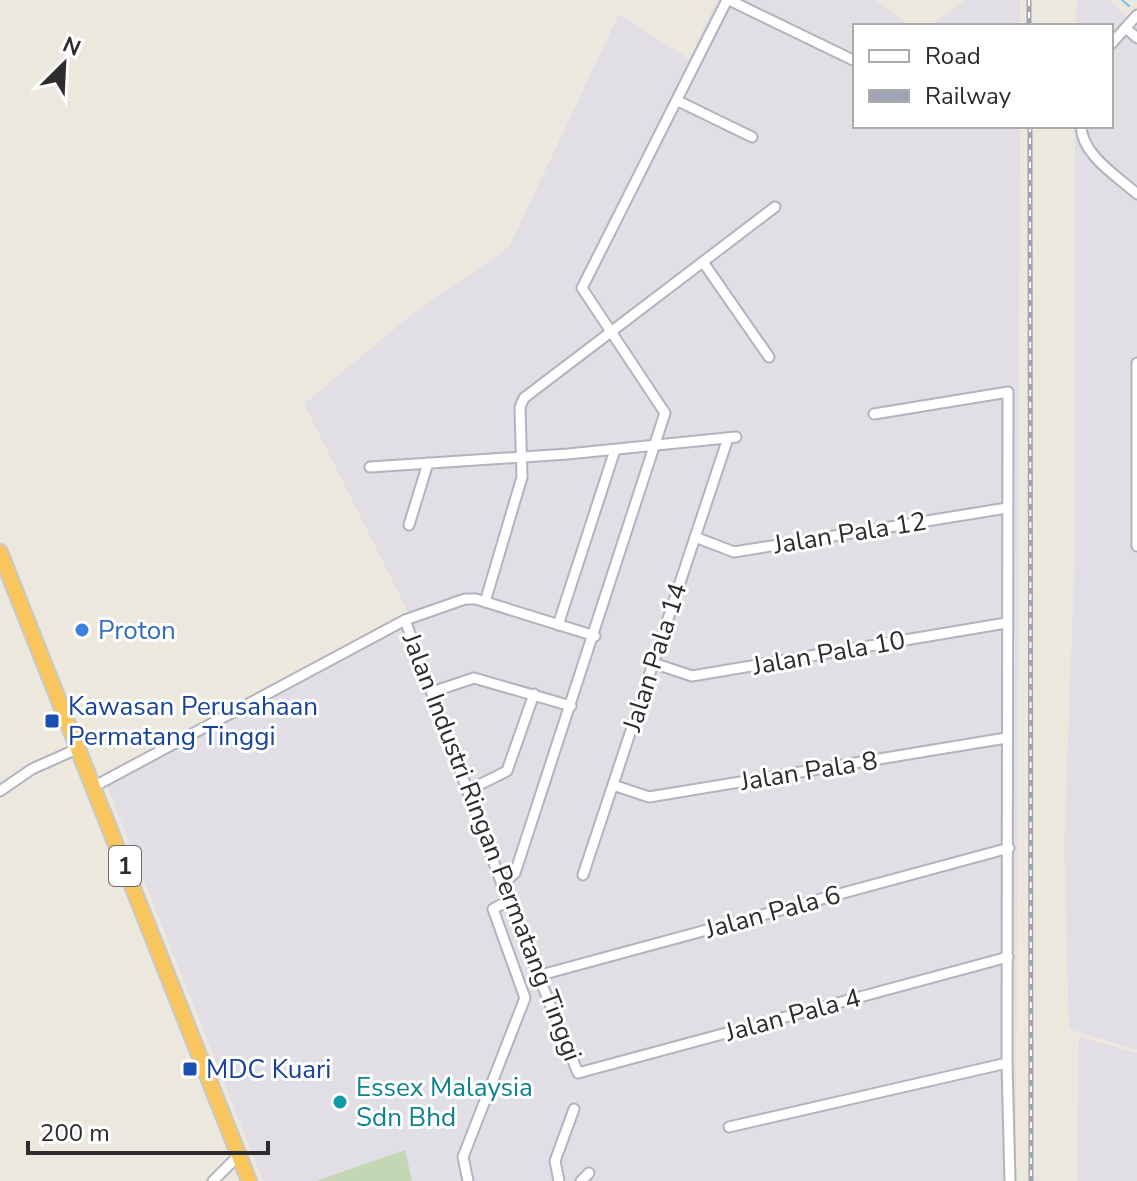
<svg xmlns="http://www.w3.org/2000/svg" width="1137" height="1181" font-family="'Nunito Sans',sans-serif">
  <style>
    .industrial { fill: #e1dee6 }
    .cemetery { fill: #c3d7b5 }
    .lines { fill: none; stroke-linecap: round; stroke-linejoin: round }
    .stream { stroke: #71c2ef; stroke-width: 2 }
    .minor-casing { stroke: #b2b3bf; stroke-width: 13 }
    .trunk-casing { stroke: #c8c8c8; stroke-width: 18 }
    .minor { stroke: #fff; stroke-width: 9 }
    .trunk { stroke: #f8c65c; stroke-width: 14 }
    .rail-casing { stroke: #a0a2b6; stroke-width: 5 }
    .rail { stroke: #fff; stroke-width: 2; stroke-dasharray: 6; stroke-linecap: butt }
    .shop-dot { fill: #3f7fe0; stroke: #fff; stroke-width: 3 }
    .transit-dot { fill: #1a4fb4; stroke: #fff; stroke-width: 3 }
    .culture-dot { fill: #0f9aa8; stroke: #fff; stroke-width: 3 }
    .labels { text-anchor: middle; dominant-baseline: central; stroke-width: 6; stroke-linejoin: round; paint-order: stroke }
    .shield { fill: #fff; stroke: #6b6b6b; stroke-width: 2 }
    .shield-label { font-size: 24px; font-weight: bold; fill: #2c2c2c }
    .street-label { font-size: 26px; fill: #2c2c2c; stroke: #fff }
    .shop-label { font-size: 26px; fill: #366cbe; stroke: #fff; text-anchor: start }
    .transit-label { font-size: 26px; fill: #164399; stroke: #fff; text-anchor: start }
    .culture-label { font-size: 26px; fill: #0d838f; stroke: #fff; text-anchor: start }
  </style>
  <rect width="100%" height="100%" fill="#ede8de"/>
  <g class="industrial">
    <path d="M717,0H875L910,26H855V126H1020L1016,1181H412L404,1151L316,1181H263L103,776L408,612L304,404L410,316L509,247L619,14L689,59Z"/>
    <path d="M967,0H1020V26H929Z"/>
    <path d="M1077,0H1109L1137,26V1050L1069,1029L1064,846L1075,555V126H1111V26H1076Z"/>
    <path d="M1079,1037L1137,1053V1181H1077Z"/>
  </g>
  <path class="cemetery" d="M405,1150L412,1181H316Z"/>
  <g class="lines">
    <path class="stream" d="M1122,0L1129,6"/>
    <g class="minor-casing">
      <g id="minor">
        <path d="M729,0L855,61"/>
        <path d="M1127,29L1137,38"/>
        <path d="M1111,44L1137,15"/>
        <path d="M678,101L752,137"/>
        <path d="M1081,126C1082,155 1117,176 1137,194"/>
        <path d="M703,262L769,357"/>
        <path d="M1137,363V546"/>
        <path d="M874,414L1008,392L1007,1063L1010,1181"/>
        <path d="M370,467L568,454L736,437"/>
        <path d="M409,525L428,463"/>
        <path d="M695,537L734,552L1007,508"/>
        <path d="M485,602L522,477L520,407L524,398L775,207"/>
        <path d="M405,620L508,901L578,1073L1008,957"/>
        <path d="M558,625L615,450"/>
        <path d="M653,663L692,676L1006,623"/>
        <path d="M432,692L474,678L571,706"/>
        <path d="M613,785L649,797L1006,738"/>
        <path d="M93,787L405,620L465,599H476L595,636"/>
        <path d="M469,790L507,771L534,694"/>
        <path d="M0,791L32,769L79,748"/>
        <path d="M583,875L728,438"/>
        <path d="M502,885L515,873L665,413L582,288L727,0"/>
        <path d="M537,976L1009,848"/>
        <path d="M729,1127L1007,1063"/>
        <path d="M213,1181L239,1155"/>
        <path d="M468,1181L463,1157L525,998L493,909L508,901"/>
        <path d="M559,1181L555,1161L574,1109"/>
        <path d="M581,1181L589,1173"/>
      </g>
    </g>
    <g class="trunk-casing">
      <path id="trunk" d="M0,552L249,1181"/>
    </g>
    <use href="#minor" class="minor"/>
    <use href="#trunk" class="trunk"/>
    <g class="rail-casing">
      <g id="rail">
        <path d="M1029,0V26"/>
        <path d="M1030,126L1031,1181"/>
      </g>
    </g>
    <use href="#rail" class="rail"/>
  </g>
  <circle class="shop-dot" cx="82" cy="630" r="8"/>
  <g class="transit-dot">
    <rect x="44" y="713" width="16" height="16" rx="4"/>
    <rect x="182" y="1061" width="16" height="16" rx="4"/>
  </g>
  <circle class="culture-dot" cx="340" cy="1102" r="8"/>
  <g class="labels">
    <rect class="shield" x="109" y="846" width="32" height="40" rx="6"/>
    <g class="shield-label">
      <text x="125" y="866">1</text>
    </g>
    <g class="street-label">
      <text transform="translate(850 533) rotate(-9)">Jalan Pala 12</text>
      <text transform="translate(829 653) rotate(-10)">Jalan Pala 10</text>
      <text transform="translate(655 657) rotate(-72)">Jalan Pala 14</text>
      <text transform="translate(809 771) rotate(-9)">Jalan Pala 8</text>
      <text transform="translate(492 847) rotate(69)">Jalan Industri Ringan Permatang Tinggi</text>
      <text transform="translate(773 912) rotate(-15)">Jalan Pala 6</text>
      <text transform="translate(793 1015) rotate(-15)">Jalan Pala 4</text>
    </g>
    <g class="shop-label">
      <text x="98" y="630">Proton</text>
    </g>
    <g class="transit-label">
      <text x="68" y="706">Kawasan Perusahaan<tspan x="68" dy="30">Permatang Tinggi</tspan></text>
      <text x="206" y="1069">MDC Kuari</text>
    </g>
    <g class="culture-label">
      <text x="356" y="1087">Essex Malaysia<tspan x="356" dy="30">Sdn Bhd</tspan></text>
    </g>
  </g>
  <rect x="853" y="24" width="260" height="104" fill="#ffffff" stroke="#ababab" stroke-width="2"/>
  <rect x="869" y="50" width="40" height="12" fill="#ffffff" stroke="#ababab" stroke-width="2"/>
  <text x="925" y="64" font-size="24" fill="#2c2c2c">Road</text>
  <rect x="869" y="90" width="40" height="12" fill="#a0a2b6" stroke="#ababab" stroke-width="2"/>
  <text x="925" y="104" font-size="24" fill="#2c2c2c">Railway</text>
  <g transform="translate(64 64) rotate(24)" stroke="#ffffff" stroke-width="6" paint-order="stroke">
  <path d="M0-6L14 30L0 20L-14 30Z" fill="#2c2c2c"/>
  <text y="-12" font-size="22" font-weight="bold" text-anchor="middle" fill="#2c2c2c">N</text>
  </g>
  <path d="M28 1141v12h240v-12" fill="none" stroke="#2c2c2c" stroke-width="4"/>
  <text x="40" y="1141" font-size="24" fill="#2c2c2c" stroke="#ffffff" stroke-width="6" paint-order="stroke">200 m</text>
</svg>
